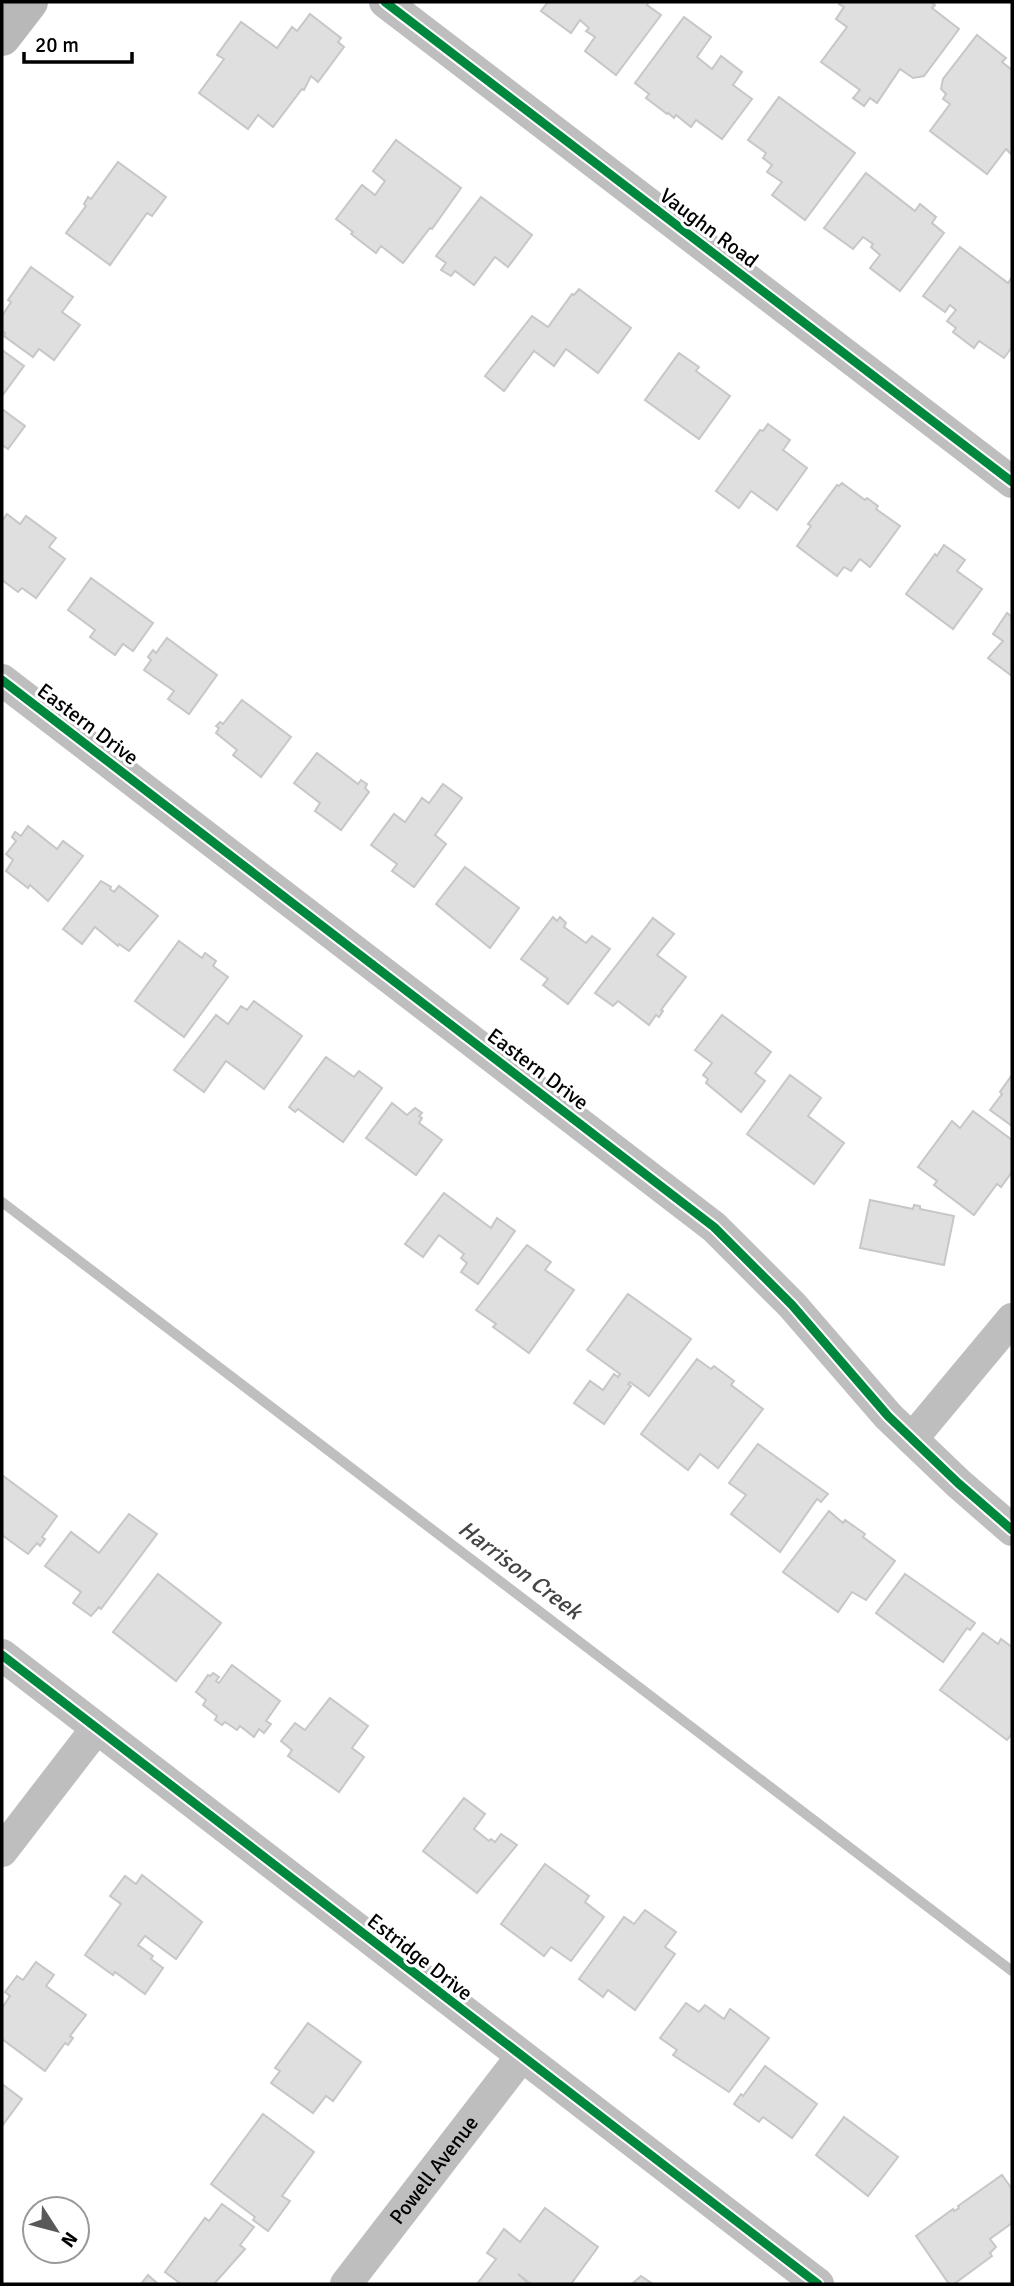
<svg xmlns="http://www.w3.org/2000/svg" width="1014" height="2286" font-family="Signika,sans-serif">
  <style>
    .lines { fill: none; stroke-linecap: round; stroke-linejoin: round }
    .stream { stroke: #bfbfbf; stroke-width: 10 }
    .building { fill: #dfdfdf; stroke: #c7c7c7; stroke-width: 2 }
    .street { stroke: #bebebe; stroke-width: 32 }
    .secondary { stroke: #b8b8b8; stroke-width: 38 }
    .cycleway-casing { stroke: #fff; stroke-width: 13 }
    .cycleway { stroke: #00873e; stroke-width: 9 }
    .labels { text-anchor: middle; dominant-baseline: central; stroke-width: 6; stroke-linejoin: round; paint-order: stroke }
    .street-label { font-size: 21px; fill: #000; stroke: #fff }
    .water-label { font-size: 23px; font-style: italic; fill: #444; stroke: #fff }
  </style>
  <rect width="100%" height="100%" fill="#fff"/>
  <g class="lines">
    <path class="stream" d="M2,1202L1012,1971"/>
  </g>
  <g class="building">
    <path d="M548,2H649L647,5L661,15L616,75L585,51L595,37L586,31L589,28L580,20L571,33L541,11Z"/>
    <path d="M840,2H931L935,5L932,8L959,29L924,76L913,78L900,69L877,103L870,98L864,106L853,98L860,90L821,62L847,27L836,19L844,7L839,4Z"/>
    <path d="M310,14L341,38L338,42L344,47L318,82L311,76L304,90L302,89L273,127L258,115L248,129L199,93L224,59L217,55L241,22L277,48L292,27L297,31Z"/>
    <path d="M684,17L711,37L697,57L712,69L721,56L742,72L733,85L752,99L722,139L696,120L691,127L676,115L674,118L668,113L669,112L667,114L646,98L649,94L635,83Z"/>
    <path d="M977,35L1006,58L1002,62L1012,70V155L1006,149L987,174L930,131L950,104L943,99L946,94L941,89L943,79Z"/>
    <path d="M779,97L855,153L805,220L772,195L782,182L767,172L772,165L763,158L766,153L748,140Z"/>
    <path d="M396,140L461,188L432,229L430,228L403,263L381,246L376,253L351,234L353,232L336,219L362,185L375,195L385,181L373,171Z"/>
    <path d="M118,162L166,197L152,216L147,213L110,265L66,233L86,206L84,204L88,197L91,199Z"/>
    <path d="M866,173L915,211L920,204L936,217L932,223L944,233L900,291L870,268L880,255L871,247L873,244L863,237L853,249L824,228Z"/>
    <path d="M481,197L532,235L508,267L495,257L474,285L455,271L451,276L441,270L446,263L436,256Z"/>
    <path d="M960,247L1008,283L1012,277V347L1004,358L979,341L974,348L953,332L956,328L947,321L956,310L950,305L945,312L923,296Z"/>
    <path d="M31,267L73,297L62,312L80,325L54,360L39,349L33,357L4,336L5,333L2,331V316L11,302L8,300Z"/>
    <path d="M579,289L631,328L598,373L566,349L554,366L534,351L504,391L485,376L532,316L548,327L572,294L574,295Z"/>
    <path d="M2,350L24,366L2,396Z"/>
    <path d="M679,353L699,367L696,371L730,396L699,439L645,400Z"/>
    <path d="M2,409L25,426L8,449L2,445Z"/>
    <path d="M768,424L790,440L783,450L807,468L777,510L751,491L739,508L716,491L760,430L763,431Z"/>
    <path d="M842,483L865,500L867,498L878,506L876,509L900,526L870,567L860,559L851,571L844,567L837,576L797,546L811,526L808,524L837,485L839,486Z"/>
    <path d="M7,514L20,524L26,516L56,538L49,547L65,559L36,598L22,588L18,592L2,580V521Z"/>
    <path d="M944,545L965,560L957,571L982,589L953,629L906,594L935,554L937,556Z"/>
    <path d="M91,578L153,623L133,651L123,644L115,655L90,637L95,630L68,610Z"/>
    <path d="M1007,613L1012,617V676L988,658L1003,641L993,634Z"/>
    <path d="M167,638L217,675L189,714L168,699L174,691L144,670L151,660L148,657L153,650L156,653Z"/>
    <path d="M242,700L291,737L261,777L233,755L237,750L216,733L219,728L216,726L220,722L223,724Z"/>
    <path d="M317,753L358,784L361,780L367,784L365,788L369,792L341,830L315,811L320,803L294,783Z"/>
    <path d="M443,784L462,798L435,835L446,844L414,887L392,871L397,864L371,845L394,814L405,822L422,798L429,803Z"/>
    <path d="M28,826L57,849L63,841L83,856L48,901L30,885L28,888L6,871L13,860L6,854L16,841L12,837L15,832L21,836Z"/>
    <path d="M465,867L519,908L490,948L436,904Z"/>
    <path d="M101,881L111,887L110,889L114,892L119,886L158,916L129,951L119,944L118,946L95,927L82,944L63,929Z"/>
    <path d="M553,917L557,921L560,917L566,923L564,927L586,943L592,936L610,949L568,1004L543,985L548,979L521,959Z"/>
    <path d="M653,918L674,934L657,955L686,977L661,1010L663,1011L659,1017L656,1015L649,1025L618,1001L613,1006L595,993Z"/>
    <path d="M179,941L202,958L205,953L216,961L213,966L228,977L184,1037L135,1001Z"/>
    <path d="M254,1001L302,1036L264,1089L226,1061L204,1092L174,1070L216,1015L228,1024L241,1006L247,1010Z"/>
    <path d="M722,1015L771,1052L755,1073L765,1081L741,1112L706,1083L708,1079L703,1075L712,1063L695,1050Z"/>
    <path d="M326,1057L354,1077L359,1071L382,1088L343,1142L298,1109L295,1112L289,1107Z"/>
    <path d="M790,1075L821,1098L808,1116L844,1143L814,1184L747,1134Z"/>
    <path d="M1012,1075V1126L990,1110L1002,1094L1000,1092Z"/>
    <path d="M392,1103L407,1115L415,1108L422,1113L419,1116L422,1118L419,1123L442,1140L416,1175L366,1138Z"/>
    <path d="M973,1111L1012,1140V1172L1001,1187L997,1184L974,1215L934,1185L937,1181L918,1167L952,1121L960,1128Z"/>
    <path d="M444,1193L491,1228L497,1218L515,1231L478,1284L461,1272L467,1263L461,1258L464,1254L439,1235L423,1257L405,1244Z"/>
    <path d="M870,1200L913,1209L914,1205L920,1206V1209L954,1216L944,1265L860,1248Z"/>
    <path d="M527,1245L551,1262L545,1270L574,1290L529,1353L493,1327L496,1324L476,1310Z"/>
    <path d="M628,1294L691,1339L649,1396L630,1382L628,1384L631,1386L604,1424L574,1403L590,1381L603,1390L614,1374L618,1377L620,1374L587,1350Z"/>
    <path d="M697,1359L711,1369L714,1366L734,1381L731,1385L763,1409L718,1468L700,1454L688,1470L641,1434Z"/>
    <path d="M758,1444L828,1494L821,1502L817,1499L780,1552L731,1514L746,1495L729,1483Z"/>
    <path d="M2,1475L57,1516L42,1537L45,1539L40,1546L37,1543L28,1554L2,1535Z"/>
    <path d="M829,1511L843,1523L845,1520L865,1534L863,1537L895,1561L866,1600L852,1592L838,1612L783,1572Z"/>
    <path d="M129,1514L157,1534L101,1609L99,1607L91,1616L73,1603L81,1592L45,1566L71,1532L99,1553Z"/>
    <path d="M158,1574L221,1623L176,1681L113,1632Z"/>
    <path d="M905,1574L975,1623L970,1630L967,1628L943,1662L876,1613Z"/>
    <path d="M983,1633L998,1644L1001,1639L1012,1647V1734L1007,1740L940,1690Z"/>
    <path d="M232,1665L280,1701L266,1721L271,1724L264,1733L259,1729L254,1737L240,1726L237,1730L225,1722L222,1725L215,1720L217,1716L203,1705L206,1700L196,1692L208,1675L210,1676L213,1673L219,1677L216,1681L219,1683Z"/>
    <path d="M330,1698L368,1726L352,1748L364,1757L339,1792L288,1756L292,1750L281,1741L295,1723L305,1730Z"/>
    <path d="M464,1798L485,1814L474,1829L489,1841L491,1839L495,1842L501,1834L517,1845L477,1893L423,1851Z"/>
    <path d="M545,1864L589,1896L585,1902L604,1917L571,1961L551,1947L544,1956L501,1924Z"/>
    <path d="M142,1875L202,1922L176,1959L145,1936L138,1945L153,1956L151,1959L163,1968L145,1994L115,1972L113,1975L85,1955L121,1904L110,1896L125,1876L136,1884Z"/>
    <path d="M645,1910L676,1932L665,1947L675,1954L635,2010L608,1990L603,1997L579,1979L624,1917L634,1924Z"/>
    <path d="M36,1962L54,1975L46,1986L86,2015L70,2036L73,2038L68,2045L65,2043L45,2071L2,2039V2008L10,1996L5,1992L17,1976L23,1980Z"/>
    <path d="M686,2003L699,2012L705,2005L724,2019L730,2009L769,2038L729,2092L673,2055L677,2050L660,2038Z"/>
    <path d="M308,2023L361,2062L333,2101L326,2096L313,2113L271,2083L280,2071L275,2068Z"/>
    <path d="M765,2066L817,2104L792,2138L763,2117L759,2122L734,2104L741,2094L743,2096Z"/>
    <path d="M2,2084L22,2099L2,2126Z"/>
    <path d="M263,2114L314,2152L282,2196L290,2201L268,2231L253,2220L255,2217L211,2184Z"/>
    <path d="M844,2117L898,2157L868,2196L816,2155Z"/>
    <path d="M1002,2175L1012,2189V2223L990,2239L996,2247L990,2253L992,2256L954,2284H949L916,2236L953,2209L954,2211L959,2208L958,2206Z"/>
    <path d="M222,2204L254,2227L240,2245L245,2249L214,2284H181L165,2272L205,2218L209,2221Z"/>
    <path d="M545,2208L598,2247L571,2284H531L518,2274L529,2284H477L496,2259L487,2253L504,2229L520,2242Z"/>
    <path d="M148,2275L158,2284H141Z"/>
    <path d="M641,2276L653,2284H632Z"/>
  </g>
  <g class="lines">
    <g class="street">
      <path d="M385,2L1012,482"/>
      <path d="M2,680L714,1227L792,1305L888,1416L958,1483L1012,1530"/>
      <path d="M912,1439L1012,1319"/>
      <path d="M2,1655L818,2284"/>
      <path d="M2,1851L96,1729"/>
      <path id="s1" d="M346,2284L521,2057"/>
    </g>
    <path class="secondary" d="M2,37L29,2"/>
    <g class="cycleway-casing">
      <g id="cycleway">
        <path d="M385,2L1012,482"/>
        <path d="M2,680L714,1227L792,1305L888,1416L958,1483L1012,1530"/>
        <path d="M2,1655L818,2284"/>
      </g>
    </g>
    <use href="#cycleway" class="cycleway"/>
  </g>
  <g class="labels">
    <g class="street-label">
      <text transform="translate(709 228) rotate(37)">Vaughn Road</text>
      <text transform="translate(88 724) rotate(37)">Eastern Drive</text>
      <text transform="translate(538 1069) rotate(37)">Eastern Drive</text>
      <text transform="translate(420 1957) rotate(38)">Estridge Drive</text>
      <text stroke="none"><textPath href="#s1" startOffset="144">Powell Avenue</textPath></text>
    </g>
    <g class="water-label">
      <text transform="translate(520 1570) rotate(37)">Harrison Creek</text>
    </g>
  </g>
  <rect width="1014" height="2286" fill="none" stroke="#000000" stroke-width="7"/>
  <g transform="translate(56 2230) rotate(126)"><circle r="33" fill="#ffffff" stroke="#999999" stroke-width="2"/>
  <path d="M0-5L12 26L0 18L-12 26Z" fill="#595959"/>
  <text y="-10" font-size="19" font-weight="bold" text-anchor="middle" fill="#000000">N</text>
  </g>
  <path d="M24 52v10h108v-10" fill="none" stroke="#000000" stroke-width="3.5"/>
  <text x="35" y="52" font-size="21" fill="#000000" stroke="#ffffff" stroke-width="5" paint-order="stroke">20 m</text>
</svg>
